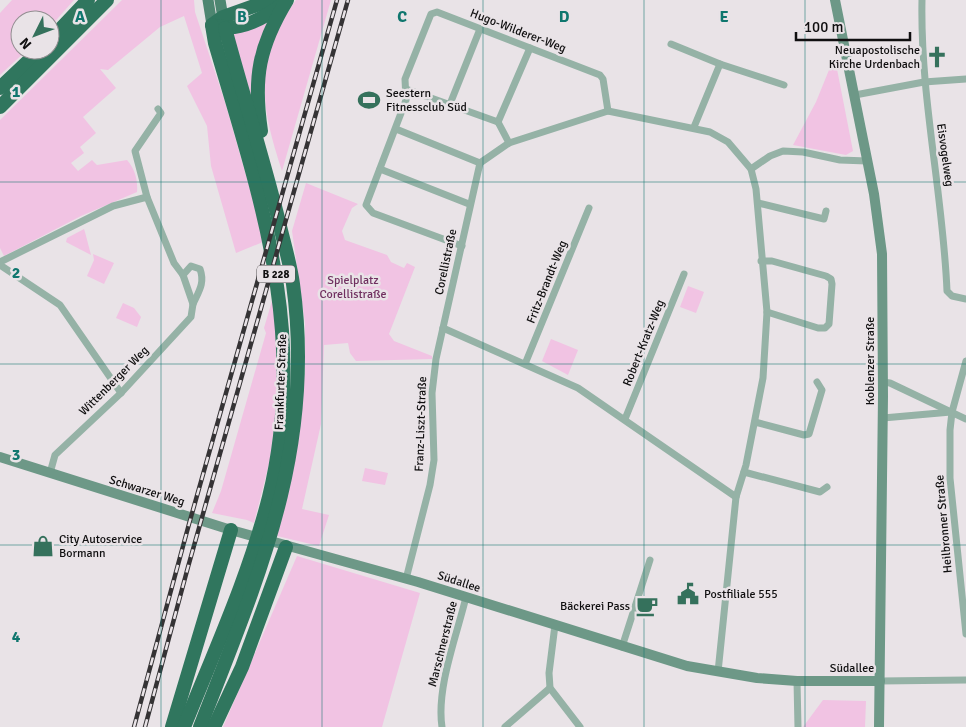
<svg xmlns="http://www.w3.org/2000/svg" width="966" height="727" font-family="Signika,sans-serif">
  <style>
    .green { fill: #f1c3e3 }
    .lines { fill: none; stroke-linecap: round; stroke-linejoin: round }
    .street { stroke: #95b2a6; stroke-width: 7 }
    .secondary { stroke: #6d9887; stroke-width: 10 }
    .primary { stroke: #4e8671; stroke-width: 11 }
    .highway { stroke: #30765e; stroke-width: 14 }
    .rail-casing { stroke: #353335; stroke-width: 4.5 }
    .rail { stroke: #e9e3e7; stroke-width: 2.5; stroke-dasharray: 8; stroke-linecap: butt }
    .grid { fill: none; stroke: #0f766e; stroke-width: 1; stroke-opacity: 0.55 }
    .labels { text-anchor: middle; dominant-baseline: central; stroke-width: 5; stroke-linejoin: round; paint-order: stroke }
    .shield { fill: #e9e3e7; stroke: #514f50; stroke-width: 1 }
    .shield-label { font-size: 11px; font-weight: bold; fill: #100f10 }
    .street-label { font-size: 12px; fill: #100f10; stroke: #e9e3e7 }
    .poi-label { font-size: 12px; fill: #100f10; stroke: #e9e3e7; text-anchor: start }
    .park-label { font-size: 12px; fill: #703060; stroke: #e9e3e7 }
    .grid-label { font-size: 16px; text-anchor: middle; font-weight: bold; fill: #0f766e; stroke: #e9e3e7; stroke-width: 5; stroke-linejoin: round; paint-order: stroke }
  </style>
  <rect width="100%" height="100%" fill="#e9e3e7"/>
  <g class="green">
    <path d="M12,0H74L50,27V20H20V50H27L0,75V13Z"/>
    <path d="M122,0H194L195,12L225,102L261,228L263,242L236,253L211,166L207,126L187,86L202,73L184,16L160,27L108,70L100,69L116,88L83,117L96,133L80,147L84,153L71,163L78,171L92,160L97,165L127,160C135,169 138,180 137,192L81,216L4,256L0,248V120Z"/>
    <path d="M296,0H331L282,171C260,105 253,59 296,0Z"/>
    <path d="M276,12L256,114L231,30Z"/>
    <path d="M836,64L853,151L846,155L793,145L816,102L831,65Z"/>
    <path d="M306,183L358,204L352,208L342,231L345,240L387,255L391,262L404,268L407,263L415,267L389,334L394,341L432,356V359L356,361L350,353L348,343L324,345L321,424L302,509L329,515L319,546L277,536L290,478L305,372V323L292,231Z"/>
    <path d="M84,229L85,232L91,255L66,242L67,238Z"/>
    <path d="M93,254L114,263L104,284L87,276L94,260Z"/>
    <path d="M688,286L704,292L696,313L680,307Z"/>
    <path d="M274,294L278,391L270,460L254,523L247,520L212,513L221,491L266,333L264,328Z"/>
    <path d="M123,303L134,308L141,317L137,327L116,318Z"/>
    <path d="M551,339L578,350L568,375L542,361Z"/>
    <path d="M365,468L388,473L385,485L362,481Z"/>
    <path d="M297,556L420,593L382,727H223Z"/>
    <path d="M823,700L866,701L865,727H803Z"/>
  </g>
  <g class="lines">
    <g class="street">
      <path d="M922,0C920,98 943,193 947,291L952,296L966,299"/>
      <path d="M671,44L720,64"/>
      <path d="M406,89L498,122L509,143"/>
      <path d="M855,95L924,82L966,79"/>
      <path d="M450,104L480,29"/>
      <path d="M498,122L530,48"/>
      <path d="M694,127L720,64L784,85"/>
      <path d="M396,129L480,163"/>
      <path d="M380,169L469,204"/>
      <path d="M751,169L770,156L783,151L803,152L840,160L867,161"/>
      <path d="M147,197L135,151L161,113L158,109"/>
      <path d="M758,203L824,219L826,211"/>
      <path d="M462,246L373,213L366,205L406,100L405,79L431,14L437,12L600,75L603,79L608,111"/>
      <path d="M761,261H772L826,276L831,279L832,284L829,324L825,328H818L767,312"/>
      <path d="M0,262L113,206L147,197L174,263L183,275L193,304L191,317L121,393L55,455L50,473"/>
      <path d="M0,265L60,305L121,393"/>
      <path d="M183,275L191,266L200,269C205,283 199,291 193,304"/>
      <path d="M443,328L578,388L736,497"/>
      <path d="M966,361L952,412L950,430V478L966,634"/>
      <path d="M525,364L589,208"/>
      <path d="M883,382L890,383L966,419"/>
      <path d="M883,418L951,412"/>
      <path d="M625,419L684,274"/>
      <path d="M755,422L804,435L809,434L822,390L817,382"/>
      <path d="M744,472L820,492L827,487"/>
      <path d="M406,579L430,485L434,460L432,393L436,359L480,163L509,143L608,111L710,132L728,142L751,169L756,189L767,312L763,378L746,465L736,497L718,672"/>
      <path d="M555,625L549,673L550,688L580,727"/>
      <path d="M622,647L650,560"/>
      <path d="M797,681L798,727"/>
      <path d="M880,681L966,680"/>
      <path d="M442,727C436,688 457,635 466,597"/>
      <path d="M505,727L550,688"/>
    </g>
    <g class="secondary">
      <path d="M835,0L874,194L882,254L883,396L879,727"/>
      <path d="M0,457L231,530L418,582L687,666L757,678L797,681H880"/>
    </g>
    <g class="primary">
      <path d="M208,0L212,25"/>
      <path d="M220,0L224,24"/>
    </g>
    <g class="highway">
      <path d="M212,25L223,17L271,0"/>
      <path d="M218,26C241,32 265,17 283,4"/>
      <path d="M50,40L88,0"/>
      <path d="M0,88L40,50"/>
      <path d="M0,107L107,0"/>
      <path d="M261,131C253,78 259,46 287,0"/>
      <path d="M172,727L231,530"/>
      <path d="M184,727C214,652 249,576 269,497C309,334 260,197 215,43L212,25"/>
      <path d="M200,727C258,578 316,449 293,284C290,262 283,240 278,218C262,154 242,92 225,28"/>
      <path d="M214,727L242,667L286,547"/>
    </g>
    <g class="rail-casing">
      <g id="rail">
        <path d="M134,727L189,524L337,0"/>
        <path d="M145,727L188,567L348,0"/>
      </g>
    </g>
    <use href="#rail" class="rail"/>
  </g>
  <path class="grid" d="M161,0V727M322,0V727M483,0V727M644,0V727M805,0V727M0,182H966M0,364H966M0,545H966"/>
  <defs>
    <g id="church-bare" transform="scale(1.725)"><path d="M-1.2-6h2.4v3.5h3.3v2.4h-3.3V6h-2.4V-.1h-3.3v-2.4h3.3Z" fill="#35715c" stroke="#e9e3e7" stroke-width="2.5" paint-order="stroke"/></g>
    <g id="stadium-bare" transform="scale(1.725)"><path d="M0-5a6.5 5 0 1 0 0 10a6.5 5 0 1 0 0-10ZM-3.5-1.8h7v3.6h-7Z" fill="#35715c" stroke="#e9e3e7" stroke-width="2.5" paint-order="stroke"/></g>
    <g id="shop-bare" transform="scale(1.725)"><path d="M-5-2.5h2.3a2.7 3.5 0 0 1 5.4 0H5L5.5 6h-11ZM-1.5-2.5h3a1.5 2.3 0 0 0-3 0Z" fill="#35715c" stroke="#e9e3e7" stroke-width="2.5" paint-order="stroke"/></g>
    <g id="civic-bare" transform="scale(1.725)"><path d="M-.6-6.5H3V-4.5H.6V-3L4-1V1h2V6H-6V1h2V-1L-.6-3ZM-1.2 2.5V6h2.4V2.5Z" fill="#35715c" stroke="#e9e3e7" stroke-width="2.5" paint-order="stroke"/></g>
    <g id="cafe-bare" transform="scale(1.725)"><path d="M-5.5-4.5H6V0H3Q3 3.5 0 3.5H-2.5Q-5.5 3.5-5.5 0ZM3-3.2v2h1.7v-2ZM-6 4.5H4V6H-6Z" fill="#35715c" stroke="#e9e3e7" stroke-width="2.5" paint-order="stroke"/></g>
  </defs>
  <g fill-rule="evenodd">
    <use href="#church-bare" x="937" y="57"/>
    <use href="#stadium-bare" x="369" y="100"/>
    <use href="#shop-bare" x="43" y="546"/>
    <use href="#civic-bare" x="688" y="594"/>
    <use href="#cafe-bare" x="647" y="606"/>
  </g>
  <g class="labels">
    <rect class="shield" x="257" y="265.5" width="38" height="17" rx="4"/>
    <g class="shield-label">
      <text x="276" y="274">B 228</text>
    </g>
    <g class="street-label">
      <text transform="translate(518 31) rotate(21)">Hugo-Wilderer-Weg</text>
      <text transform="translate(945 155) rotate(82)">Eisvogelweg</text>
      <text transform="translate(446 262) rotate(-78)">Corellistraße</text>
      <text transform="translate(547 282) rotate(-68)">Fritz-Brandt-Weg</text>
      <text transform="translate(644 343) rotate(-68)">Robert-Kratz-Weg</text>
      <text transform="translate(870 361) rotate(-90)">Koblenzer Straße</text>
      <text transform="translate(114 381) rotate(-45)">Wittenberger Weg</text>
      <text transform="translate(281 382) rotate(-88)">Frankfurter Straße</text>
      <text transform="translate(421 424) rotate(-88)">Franz-Liszt-Straße</text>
      <text transform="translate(147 491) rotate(17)">Schwarzer Weg</text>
      <text transform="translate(944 524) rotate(-95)">Heilbronner Straße</text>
      <text transform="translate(459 582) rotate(18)">Südallee</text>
      <text transform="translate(443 644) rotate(-76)">Marschnerstraße</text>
      <text x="852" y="668">Südallee</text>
    </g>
    <g class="poi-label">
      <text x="920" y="50" text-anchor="end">Neuapostolische<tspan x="920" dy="14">Kirche Urdenbach</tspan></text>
      <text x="386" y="93">Seestern<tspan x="386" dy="14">Fitnessclub Süd</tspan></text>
      <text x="59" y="539">City Autoservice<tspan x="59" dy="14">Bormann</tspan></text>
      <text x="704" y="594">Postfiliale 555</text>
      <text x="630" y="606" text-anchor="end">Bäckerei Pass</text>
    </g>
    <g class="park-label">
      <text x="353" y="280">Spielplatz<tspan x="353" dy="14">Corellistraße</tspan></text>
    </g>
  </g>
  <g class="grid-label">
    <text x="80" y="22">A</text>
    <text x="242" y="22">B</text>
    <text x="402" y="22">C</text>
    <text x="564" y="22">D</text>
    <text x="724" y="22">E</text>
    <text x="16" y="97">1</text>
    <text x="16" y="278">2</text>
    <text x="16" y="460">3</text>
    <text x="16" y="642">4</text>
  </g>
  <g transform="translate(35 35) rotate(228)"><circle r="24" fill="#e9e3e7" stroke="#928e91"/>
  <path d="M0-4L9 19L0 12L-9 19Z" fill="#35715c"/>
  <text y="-8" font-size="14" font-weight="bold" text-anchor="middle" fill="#100f10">N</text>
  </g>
  <path d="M796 32v8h114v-8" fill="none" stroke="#100f10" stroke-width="2.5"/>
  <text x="804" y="32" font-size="15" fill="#100f10" stroke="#e9e3e7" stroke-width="4" paint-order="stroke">100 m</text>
</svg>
